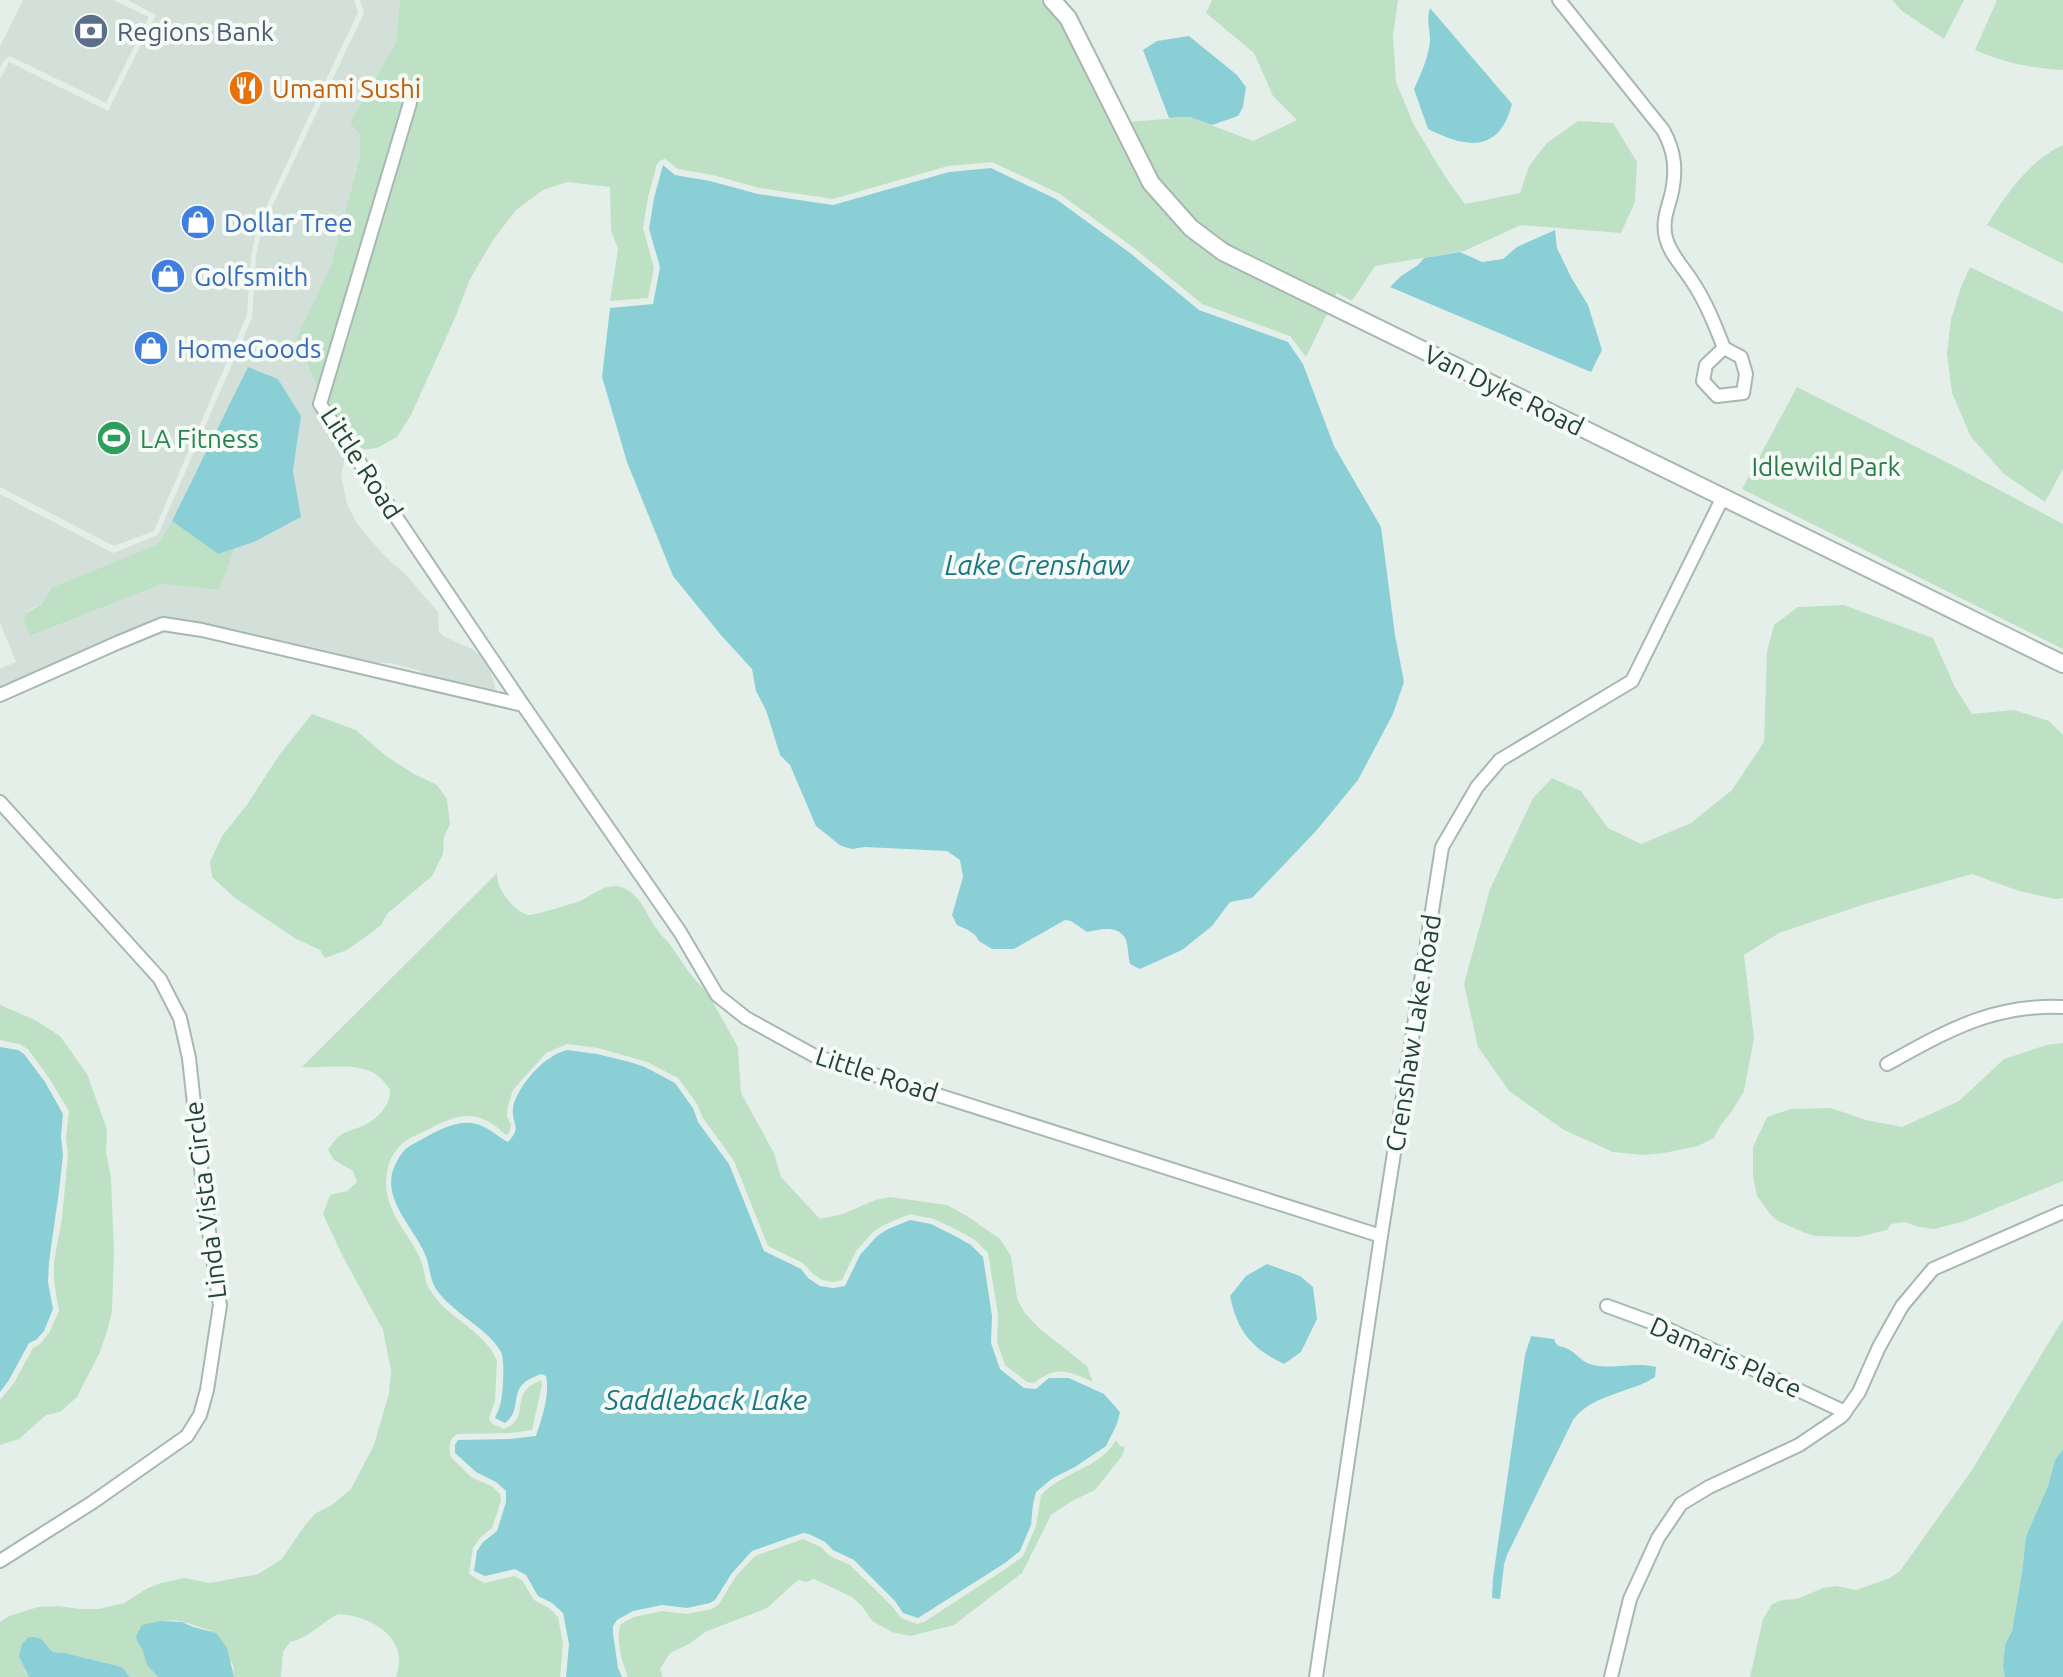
<svg xmlns="http://www.w3.org/2000/svg" width="2063" height="1677" font-family="Ubuntu,sans-serif">
  <style>
    .built { fill: #d3dfd9; fill-rule: evenodd }
    .green { fill: #bee1c5 }
    .water { fill: #8bcfd6 }
    .lines { fill: none; stroke-linecap: round; stroke-linejoin: round }
    .minor-casing { stroke: #a7b8b1; stroke-width: 16 }
    .tertiary-casing { stroke: #a7b8b1; stroke-width: 20 }
    .minor { stroke: #fff; stroke-width: 12 }
    .tertiary { stroke: #fff; stroke-width: 16 }
    .labels { text-anchor: middle; dominant-baseline: central; stroke-width: 8; stroke-linejoin: round; paint-order: stroke }
    .service-label { font-size: 26px; fill: #4e5e75; stroke: #f6fbf8; text-anchor: start }
    .food-label { font-size: 26px; fill: #c56008; stroke: #f6fbf8; text-anchor: start }
    .shop-label { font-size: 26px; fill: #366cbe; stroke: #f6fbf8; text-anchor: start }
    .street-label { font-size: 26px; fill: #234238; stroke: #f6fbf8 }
    .leisure-label { font-size: 26px; fill: #27864d; stroke: #f6fbf8; text-anchor: start }
    .park-label { font-size: 26px; fill: #2a7c45; stroke: #f6fbf8 }
    .water-label { font-size: 28px; font-style: italic; fill: #197782; stroke: #f6fbf8 }
  </style>
  <rect width="100%" height="100%" fill="#e5efea"/>
  <g class="built">
    <path d="M23,0H113L149,17L106,103L10,56L4,60L0,67V47Z"/>
    <path d="M128,0H354L358,12L257,227L251,257L247,315L154,531L114,546L0,487V79L9,62L108,111L156,15Z"/>
    <path d="M360,0H400L396,42L350,123L360,134V156L330,268L296,338L318,388L314,402L315,408L346,455L341,475L347,504L355,520L365,534L387,558L407,576L438,612L439,632L443,636L472,649L483,658L489,667L496,691L425,675L418,670L390,663H376L204,623L165,617L114,636L0,688V669L16,662L0,623V494L113,553L158,535L252,318L256,257L262,228L364,13ZM248,368L278,379L301,416L293,471L301,517L254,542L235,548L219,590L162,584L32,636L28,611L46,600L52,588L158,544L172,521L213,442Z"/>
  </g>
  <g class="green">
    <path d="M400,0H1041L1062,22L1186,233L1328,312L1306,357L1290,336L1202,304L1134,248L1060,194L992,162L948,166L833,199L760,188L712,175L678,169L665,159L661,160L657,164L648,197L643,228L654,268L648,298L610,301L618,249L611,231L610,187L567,182L543,190L516,210L493,240L470,279L455,318L411,415L397,437L377,448L360,450L328,402L418,97L405,94L318,388L296,338L330,268L360,156V135L350,123L396,42Z"/>
    <path d="M1212,0H1398L1393,36L1396,82L1414,125L1446,178L1465,204L1520,193L1529,166L1547,143L1578,121L1613,123L1637,162L1635,202L1621,233L1521,225L1464,251L1375,266L1352,301L1337,293L1334,298L1227,246L1195,223L1157,178L1128,122L1190,117L1253,141L1297,120L1273,96L1254,53L1206,13Z"/>
    <path d="M1892,0H1964L1944,39L1902,11Z"/>
    <path d="M1997,0H2063V70C2030,68 2005,63 1975,50Z"/>
    <path d="M2063,145V264L1987,225C2007,194 2028,161 2063,145Z"/>
    <path d="M1970,267L2063,312V469L2045,502L2004,474L1971,437L1952,393L1947,354L1951,319L1961,287Z"/>
    <path d="M1797,387L1960,469L2063,524V649L1742,489Z"/>
    <path d="M172,521L218,554L235,548L219,590L162,584L31,636C15,609 32,614 45,600C46,599 51,590 51,588L158,544Z"/>
    <path d="M1844,605L1933,638L1955,687L1972,714L2014,710L2049,721L2063,735V898L2055,899L2019,891L1972,874L1868,903L1779,933L1744,955L1754,1038L1744,1091L1732,1111L1720,1126L1714,1138L1698,1146L1664,1153L1643,1155L1613,1152L1564,1130L1509,1091L1478,1047L1464,984L1490,889L1533,798L1552,778L1581,791L1608,828L1641,844L1691,823L1732,790L1764,742L1767,651L1774,625L1798,607Z"/>
    <path d="M312,714L356,730L386,756L414,774L437,785L447,799L450,824L444,837L443,854L432,876L387,914L381,925L367,936L347,950L325,958L320,950L296,939L235,898L212,877L210,862L222,836L246,806L280,754Z"/>
    <path d="M497,873C497,884 502,893 509,901C513,906 521,914 529,915C535,915 576,903 582,900C592,895 604,885 616,886C639,889 645,913 657,929C660,935 665,938 669,943C681,960 691,978 707,992L738,1047L741,1093L774,1153L781,1177L820,1219L843,1214L875,1200L890,1197L947,1205L967,1216L1000,1239L1011,1256L1017,1298L1024,1312L1040,1329L1087,1366L1093,1382C1068,1371 1057,1365 1034,1383L1027,1382L1005,1365L997,1342L998,1314L988,1253L975,1240L959,1231L934,1219L910,1214L886,1224L874,1231L856,1251L842,1280L833,1282L822,1280L812,1273L803,1263L768,1246L734,1161L703,1118L697,1104L678,1078L647,1062L598,1048L567,1044L546,1053L513,1090L508,1105L507,1117L511,1124L510,1131L507,1135C501,1132 498,1127 492,1124C470,1109 450,1118 429,1129C420,1134 409,1137 402,1144C385,1159 382,1186 391,1207C398,1226 414,1242 421,1261C425,1270 424,1281 430,1290C446,1318 486,1331 497,1361L495,1401L489,1418L491,1423L504,1429C527,1419 515,1406 525,1391C528,1386 536,1383 541,1380L542,1385L532,1430L511,1433L458,1434C449,1437 448,1449 451,1457L471,1477L493,1487L500,1494L501,1501L492,1528L480,1538L473,1548L469,1574L484,1583L514,1576L522,1580L534,1600L549,1608L558,1617L563,1644L560,1677H396C410,1638 372,1616 338,1614C321,1623 309,1638 290,1642L283,1652L281,1677H234L233,1665L209,1630C200,1628 192,1624 183,1622C169,1618 155,1623 142,1626L137,1641L142,1649L147,1665L158,1677H130L122,1667L65,1653L53,1652C42,1642 46,1637 29,1637L25,1670L29,1677H0V1622L9,1616L38,1607L59,1606L80,1609H99L124,1603L148,1588L161,1583L184,1578L210,1583L258,1574L282,1559L305,1525L316,1513L332,1505L351,1489L374,1445L389,1393L391,1371L383,1330L342,1255L323,1214L330,1195L347,1191L357,1182L353,1171L334,1160L328,1150C343,1125 354,1134 373,1120C381,1114 389,1104 390,1094C390,1088 389,1088 385,1083C367,1059 329,1069 302,1067Z"/>
    <path d="M0,1005L35,1020L60,1036L87,1074L107,1129L106,1152L111,1178L114,1254L112,1311L107,1332L99,1354L77,1397L60,1412L46,1415L19,1439L0,1445V1400L14,1383L33,1348L40,1344L49,1333L59,1311L54,1281V1262L62,1218L68,1155L66,1137L69,1111L49,1078L28,1049L19,1044L0,1040Z"/>
    <path d="M2063,1043V1181L1965,1221L1934,1229L1919,1227L1905,1222L1891,1224L1887,1230L1858,1237L1816,1236L1805,1233L1778,1221L1771,1215L1757,1196L1753,1176V1147L1767,1117L1791,1109L1831,1108L1866,1120L1902,1127L1959,1101L2004,1059L2046,1045Z"/>
    <path d="M2063,1319V1449L2055,1460L2048,1486L2026,1536L2022,1572L2012,1631L2005,1645L2003,1667L2005,1677H1750L1763,1619L1772,1604L1783,1600L1797,1599L1823,1588L1837,1586L1856,1590L1890,1578L1900,1571L1972,1470Z"/>
    <path d="M1116,1440L1120,1446L1125,1447L1122,1456L1095,1490L1072,1501L1051,1515L1022,1573L954,1625L910,1636L892,1632L872,1621L862,1606L852,1597L814,1579L806,1582L798,1580L767,1608L705,1632L689,1644L670,1653L660,1669L663,1677H628C622,1662 615,1639 621,1624L634,1617L662,1611L687,1614L712,1609L719,1604L736,1576L755,1556L803,1539L821,1547L830,1556L850,1565L891,1605L901,1618L917,1624L924,1622L1007,1568L1023,1556L1036,1526L1041,1495C1062,1472 1101,1468 1116,1440Z"/>
  </g>
  <g class="water">
    <path d="M1430,8L1512,104C1499,154 1466,148 1428,129L1414,89C1421,74 1429,56 1430,40C1430,28 1426,19 1430,8Z"/>
    <path d="M1189,36L1237,75L1246,87L1243,107L1238,116L1212,125L1190,117L1169,118L1143,50L1157,41Z"/>
    <path d="M663,165L675,175L710,181L758,194L833,205L949,172L991,168L1056,199L1130,253L1199,310L1288,342L1303,364L1334,446L1381,527L1395,635L1404,682L1393,714L1358,780L1316,831L1252,898L1230,902L1212,926L1182,950L1140,969L1130,964C1128,957 1128,942 1125,938C1117,924 1098,930 1087,932L1071,921L1065,920L1014,949H992L979,941L975,935L968,930L957,925L952,915L963,877L960,860L947,851L865,847L852,849L841,846L816,826L790,765L780,755L766,710L756,691L752,669L720,634L673,576L627,462L602,377L610,308L653,304L660,267L649,229L654,198Z"/>
    <path d="M1555,230L1557,248L1571,277L1588,305L1602,350L1591,372L1390,287L1401,276L1418,265L1424,258L1460,252L1482,262L1503,259L1517,247Z"/>
    <path d="M248,367L278,379L301,416L293,471L301,517L254,542L218,554L172,521Z"/>
    <path d="M0,1047L18,1050L24,1054L45,1082L63,1114L61,1137L63,1155L59,1191L49,1262L48,1282L53,1309L44,1331L36,1340L29,1343L9,1380L0,1392Z"/>
    <path d="M567,1050L597,1054L630,1062L645,1067L675,1083L693,1108L698,1122L729,1164L764,1251L801,1269L808,1278L820,1286L833,1288L845,1286L860,1255L877,1236L888,1229L910,1220L931,1224L957,1237L971,1245L983,1257L992,1316L991,1343L1000,1369L1024,1388L1036,1389L1049,1378H1069L1104,1394L1120,1412L1117,1424L1106,1446L1075,1467L1053,1478L1036,1492L1033,1504L1031,1525L1020,1551L1005,1563L918,1618L903,1613L895,1601L854,1560L833,1550L825,1542L809,1534L803,1533L752,1551L732,1573L715,1600L710,1603L687,1608L662,1605L633,1611L617,1620L613,1626V1633L618,1668L622,1677H566L569,1644L563,1613L552,1603L538,1596L526,1575L515,1569L485,1576L474,1571L477,1551L483,1542L497,1531L506,1502V1491L496,1482L476,1472L455,1453V1445L458,1440L510,1439L536,1436C542,1418 550,1395 546,1376L541,1374C536,1376 528,1379 524,1383C511,1394 521,1412 505,1423L495,1418C497,1413 500,1407 501,1401C503,1392 505,1360 501,1352C489,1329 452,1313 436,1289C430,1280 430,1269 427,1259C417,1229 379,1200 395,1165C400,1155 404,1148 415,1143C438,1131 462,1113 488,1129C495,1133 500,1138 508,1142C523,1126 511,1124 513,1108C515,1092 536,1066 550,1058C555,1054 561,1052 567,1050Z"/>
    <path d="M1267,1264L1300,1276L1313,1287L1317,1319L1301,1352L1284,1364C1252,1349 1237,1331 1230,1296L1246,1276Z"/>
    <path d="M1531,1336L1554,1339C1557,1348 1560,1345 1568,1349C1576,1353 1581,1361 1590,1364C1611,1371 1634,1361 1656,1367L1655,1377C1631,1393 1592,1394 1573,1420L1507,1555L1504,1565L1500,1599L1492,1598L1493,1578L1525,1355Z"/>
    <path d="M2063,1449V1677H2005L2003,1667L2005,1645L2012,1631L2022,1572L2026,1536L2048,1486L2055,1460Z"/>
    <path d="M161,1621L182,1622L193,1627L216,1633L227,1648L234,1677H158L147,1665L142,1649L137,1641L136,1636L142,1625Z"/>
    <path d="M29,1637C47,1637 42,1643 53,1652L65,1653L122,1667L130,1677H29L19,1656L22,1644Z"/>
  </g>
  <g class="lines">
    <g class="minor-casing">
      <g id="minor">
        <path d="M1559,0L1663,130C1675,151 1677,171 1671,196C1667,210 1662,223 1666,238C1670,254 1683,267 1692,281C1706,302 1715,325 1724,348L1741,357L1746,374L1743,393L1717,396L1703,381L1706,365L1724,348"/>
        <path d="M410,103L320,404L523,705"/>
        <path d="M0,695L117,643L163,624L202,630L523,705L680,932L717,995L746,1018L815,1056L1381,1236"/>
        <path d="M0,802L160,979L180,1018L189,1058L205,1205L220,1305L207,1390L200,1415L187,1436L93,1502L0,1561"/>
        <path d="M1887,1064C1947,1031 1992,1004 2063,1007"/>
        <path d="M1607,1306L1659,1325L1845,1412"/>
        <path d="M1316,1677L1381,1236L1442,847L1477,787L1500,760L1632,681L1723,497"/>
        <path d="M1611,1677L1630,1599L1658,1538L1681,1504L1709,1487L1799,1445L1842,1416L1859,1392L1879,1347L1902,1306L1933,1269L2063,1212"/>
      </g>
    </g>
    <g class="tertiary-casing">
      <path id="tertiary" d="M1052,0L1068,18L1151,183L1191,228L1223,252L2063,664"/>
    </g>
    <use href="#minor" class="minor"/>
    <use href="#tertiary" class="tertiary"/>
  </g>
  <defs>
    <g id="bank-disc" transform="scale(1.8)"><circle r="9.5" fill="#5c6f8a" stroke="#f6fbf8"/><path d="M-6-4H6V4H-6ZM0-2.3a2.3 2.3 0 1 0 0 4.6a2.3 2.3 0 1 0 0-4.6Z" fill="#fff"/></g>
    <g id="restaurant-disc" transform="scale(1.8)"><circle r="9.5" fill="#e8710a" stroke="#f6fbf8"/><path d="M-5-6h1v4h1v-4h1v4h1v-4h1v5L-1.5 .5V6h-2V.5L-5-1ZM5-6V6H3V1.5H1.5Q1.5-4 5-6Z" fill="#fff"/></g>
    <g id="shop-disc" transform="scale(1.8)"><circle r="9.5" fill="#3f7fe0" stroke="#f6fbf8"/><path d="M-5-2.5h2.3a2.7 3.5 0 0 1 5.4 0H5L5.5 6h-11ZM-1.5-2.5h3a1.5 2.3 0 0 0-3 0Z" fill="#fff"/></g>
    <g id="stadium-disc" transform="scale(1.8)"><circle r="9.5" fill="#2e9e5b" stroke="#f6fbf8"/><path d="M0-5a6.5 5 0 1 0 0 10a6.5 5 0 1 0 0-10ZM-3.5-1.8h7v3.6h-7Z" fill="#fff"/></g>
  </defs>
  <g fill-rule="evenodd">
    <use href="#bank-disc" x="91" y="31"/>
    <use href="#restaurant-disc" x="246" y="88"/>
    <use href="#shop-disc" x="198" y="222"/>
    <use href="#shop-disc" x="168" y="276"/>
    <use href="#shop-disc" x="151" y="348"/>
    <use href="#stadium-disc" x="114" y="438"/>
  </g>
  <g class="labels">
    <g class="service-label">
      <text x="117" y="31">Regions Bank</text>
    </g>
    <g class="food-label">
      <text x="272" y="88">Umami Sushi</text>
    </g>
    <g class="shop-label">
      <text x="224" y="222">Dollar Tree</text>
      <text x="194" y="276">Golfsmith</text>
      <text x="177" y="348">HomeGoods</text>
    </g>
    <g class="street-label">
      <text transform="translate(1504 390) rotate(26)">Van Dyke Road</text>
      <text transform="translate(362 463) rotate(57)">Little Road</text>
      <text transform="translate(1413 1033) rotate(-81)">Crenshaw Lake Road</text>
      <text transform="translate(877 1074) rotate(18)">Little Road</text>
      <text transform="translate(205 1200) rotate(-97)">Linda Vista Circle</text>
      <text transform="translate(1726 1357) rotate(24)">Damaris Place</text>
    </g>
    <g class="leisure-label">
      <text x="140" y="438">LA Fitness</text>
    </g>
    <g class="park-label">
      <text x="1826" y="466">Idlewild Park</text>
    </g>
    <g class="water-label">
      <text x="1037" y="564">Lake Crenshaw</text>
      <text x="706" y="1399">Saddleback Lake</text>
    </g>
  </g>
</svg>
